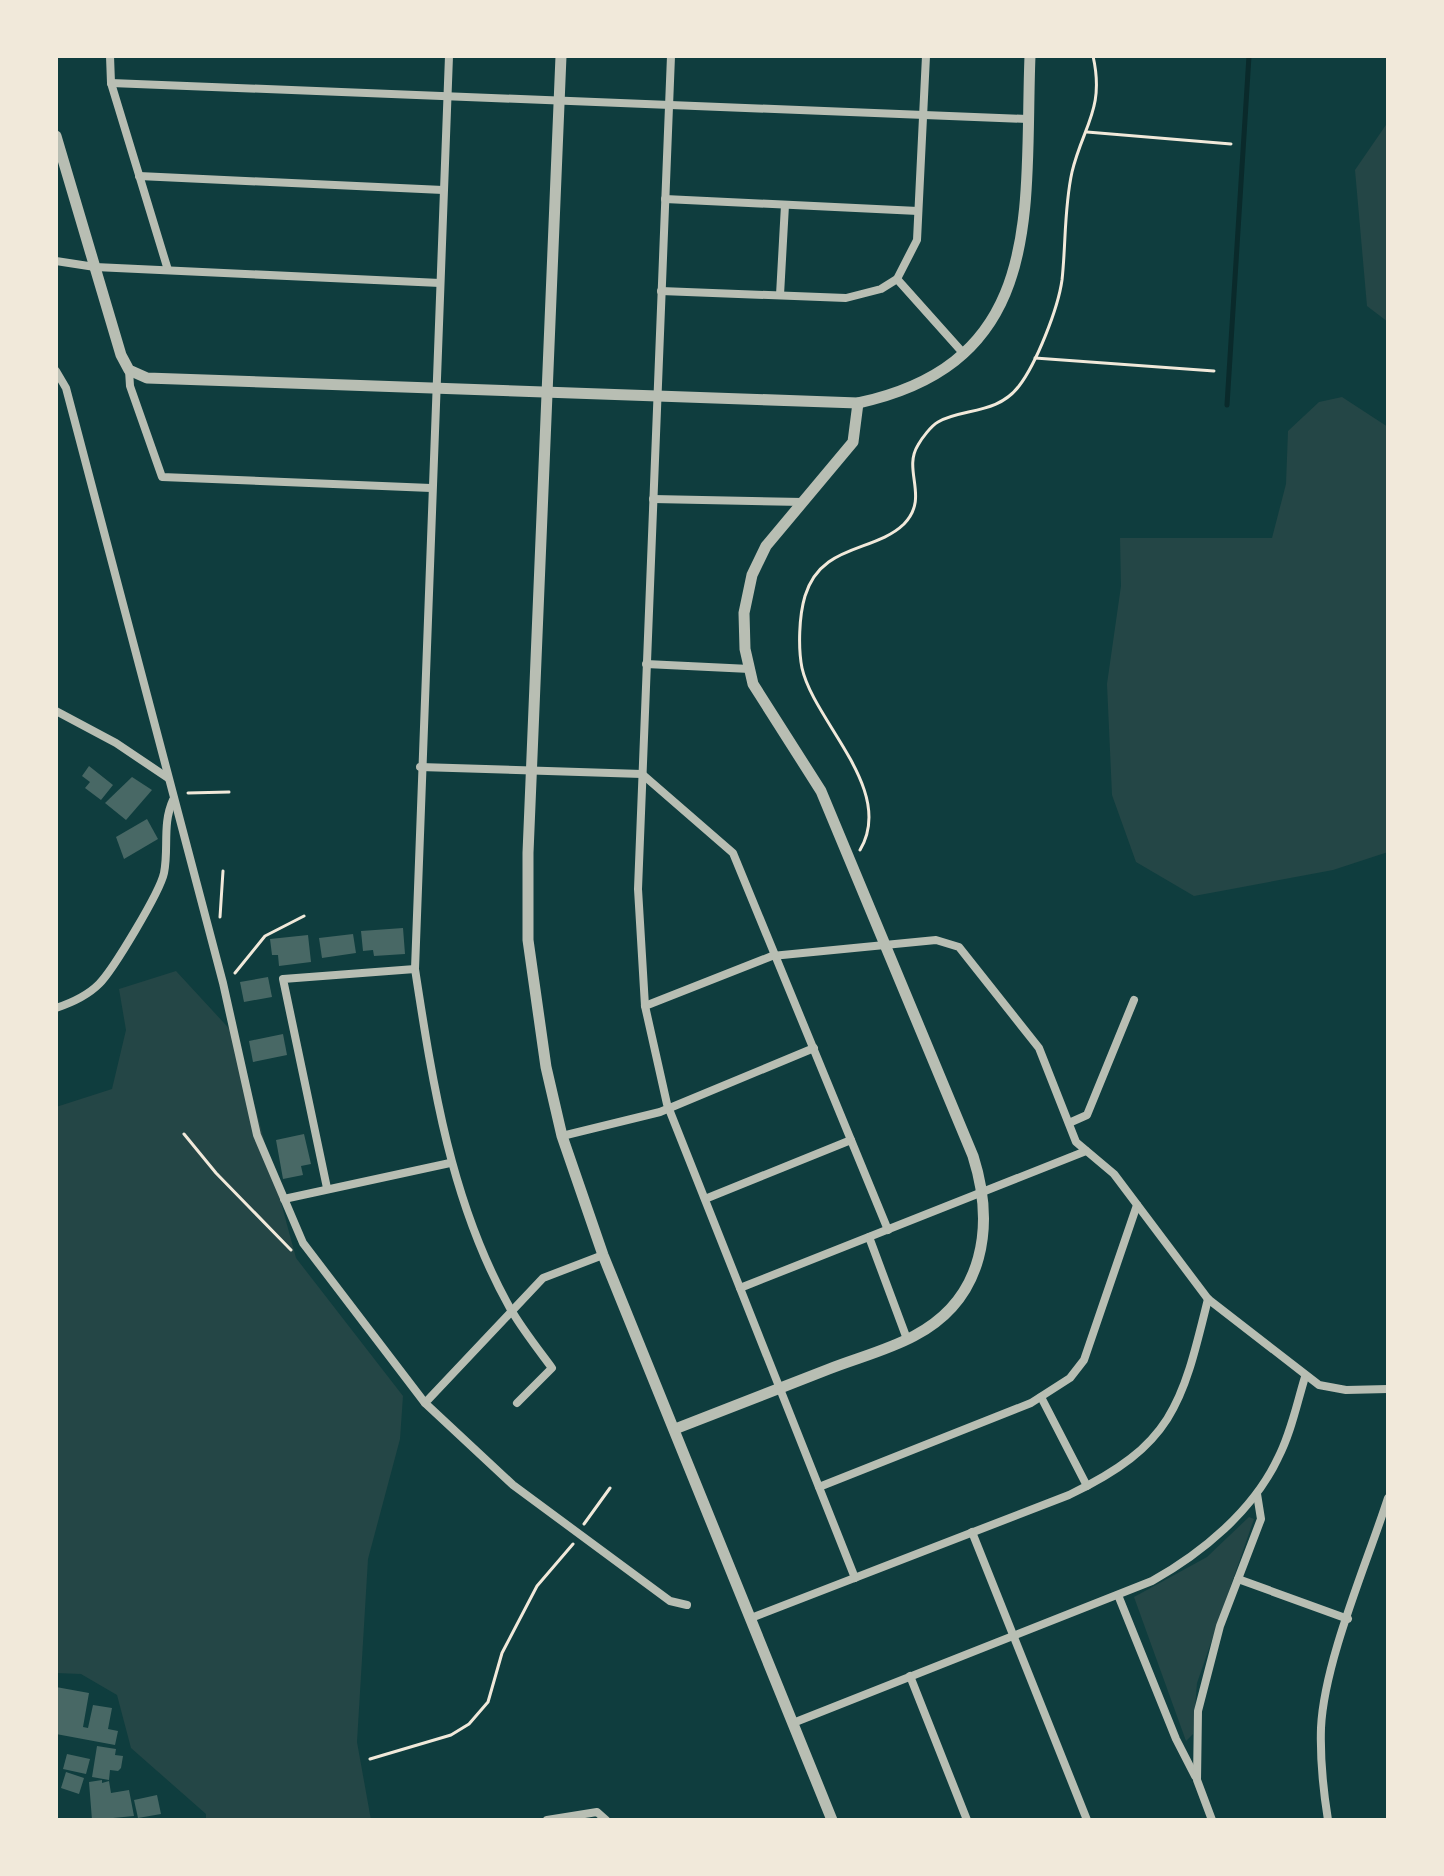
<svg xmlns="http://www.w3.org/2000/svg" width="1444" height="1876" font-family="'Roboto Serif',serif">
  <style>
    .green { fill: #244646 }
    .lines { fill: none; stroke-linecap: round; stroke-linejoin: round }
    .stream { stroke: #0a2a2b; stroke-width: 5 }
    .building { fill: #486865 }
    .path { stroke: #f1e9da; stroke-width: 3 }
    .minor { stroke: #b8beb3; stroke-width: 8 }
    .tertiary { stroke: #b8beb3; stroke-width: 11 }
  </style>
  <rect width="100%" height="100%" fill="#0f3d3e"/>
  <g class="green">
    <path d="M1388,122V322L1367,306L1355,170Z"/>
    <path d="M1342,397L1388,427V852L1333,870L1194,896L1136,862L1112,795L1107,684L1121,586L1120,538H1272L1286,484L1288,431L1319,402Z"/>
    <path d="M176,971L236,1036L296,1258L403,1396L400,1439L368,1559L357,1742L371,1820H206V1814L131,1748L117,1695L81,1674L56,1673V1107L112,1089L126,1030L119,989Z"/>
    <path d="M1249,1517L1254,1519L1197,1683L1193,1734L1186,1741L1134,1597L1207,1557Z"/>
  </g>
  <g class="lines">
    <path class="stream" d="M1227,405L1249,56"/>
  </g>
  <g class="building">
    <path d="M89,766L113,785L101,800L85,788L90,782L82,776Z"/>
    <path d="M132,777L152,790L126,820L105,803Z"/>
    <path d="M147,819L158,839L124,859L116,837Z"/>
    <path d="M403,928L405,954L374,956L373,950L363,951L361,931Z"/>
    <path d="M353,934L356,953L322,958L319,938Z"/>
    <path d="M308,935L311,962L279,966L278,955H272L270,939Z"/>
    <path d="M268,977L272,997L244,1002L240,982Z"/>
    <path d="M283,1034L287,1055L253,1062L249,1041Z"/>
    <path d="M304,1134L311,1164L301,1166L303,1175L283,1179L276,1140Z"/>
    <path d="M56,1687L89,1693L83,1727L88,1728L93,1705L112,1708L108,1729L118,1731L115,1745L56,1734Z"/>
    <path d="M97,1746L116,1749L115,1755L123,1756L121,1768L118,1771L110,1770L109,1780L92,1777Z"/>
    <path d="M67,1754L90,1759L86,1774L63,1769Z"/>
    <path d="M66,1772L84,1778L79,1794L61,1788Z"/>
    <path d="M102,1780V1783L109,1781L111,1793L129,1790L134,1816L92,1820L89,1782Z"/>
    <path d="M157,1795L161,1814L138,1818L134,1800Z"/>
  </g>
  <g class="lines">
    <g class="path">
      <path d="M1087,132L1231,144"/>
      <path d="M1035,358L1214,371"/>
      <path d="M188,793L229,792"/>
      <path d="M860,850C896,790 814,722 802,668C798,648 799,616 805,596C821,543 874,553 904,524C930,497 902,471 918,445C922,438 931,426 938,422C962,408 997,415 1019,386C1036,364 1058,309 1062,280C1066,244 1064,208 1072,172C1083,126 1105,109 1093,56"/>
      <path d="M220,917L223,871"/>
      <path d="M235,973L265,936L304,916"/>
      <path d="M184,1134L216,1173L291,1250"/>
      <path d="M584,1524L610,1488"/>
      <path d="M370,1759L451,1735L469,1724L488,1702L502,1653L537,1586L573,1544"/>
    </g>
    <g class="minor">
      <path d="M110,56L111,83L168,270"/>
      <path d="M449,56L415,969C433,1086 451,1203 510,1308C522,1329 538,1349 552,1368L517,1403"/>
      <path d="M671,56L638,889L645,1006L667,1104L855,1578"/>
      <path d="M111,83L1027,119"/>
      <path d="M139,176L443,190"/>
      <path d="M665,199L918,211"/>
      <path d="M56,261L95,267L440,283"/>
      <path d="M897,279L964,354"/>
      <path d="M661,291L846,298L881,289L897,279L917,240L926,56"/>
      <path d="M780,295L785,205"/>
      <path d="M129,370L130,386L162,477L431,488"/>
      <path d="M56,371L66,388L223,983L257,1135L303,1243L425,1403"/>
      <path d="M653,499L803,502"/>
      <path d="M646,664L750,669"/>
      <path d="M56,711L116,743L168,778"/>
      <path d="M420,767L642,774L733,853L888,1230"/>
      <path d="M645,1006L772,956L936,940L959,947L1039,1048L1076,1142L1114,1174L1208,1299L1319,1385L1346,1390L1388,1389"/>
      <path d="M56,1008C71,1003 87,996 99,984C113,970 160,892 164,873C169,848 162,824 173,800"/>
      <path d="M1069,1123L1087,1115L1134,1000"/>
      <path d="M562,1136L660,1112L814,1048"/>
      <path d="M327,1188L283,979L415,969"/>
      <path d="M284,1199L450,1163"/>
      <path d="M705,1199L851,1140"/>
      <path d="M869,1237L907,1339"/>
      <path d="M603,1255L543,1278L425,1403L513,1485L670,1601L687,1605"/>
      <path d="M740,1288L1086,1151"/>
      <path d="M1041,1397L1087,1486"/>
      <path d="M819,1487L1031,1403L1070,1378L1084,1360L1137,1205"/>
      <path d="M972,1532L1087,1820"/>
      <path d="M1238,1579L1348,1619"/>
      <path d="M1118,1595L1176,1739L1195,1776"/>
      <path d="M751,1618L1069,1495C1173,1445 1182,1405 1208,1299"/>
      <path d="M910,1676L967,1820"/>
      <path d="M793,1723L1152,1581C1202,1553 1253,1511 1278,1458C1291,1433 1297,1403 1305,1377"/>
      <path d="M547,1820L597,1812L606,1820"/>
      <path d="M1212,1820L1197,1780L1198,1711L1220,1626L1261,1519L1257,1494"/>
      <path d="M1328,1820C1323,1789 1320,1759 1321,1728C1324,1662 1367,1563 1388,1498"/>
    </g>
    <g class="tertiary">
      <path d="M561,56L528,853V940L546,1067L562,1136L603,1255L832,1820"/>
      <path d="M56,136L121,355L129,370L147,378L858,403C1048,362 1024,209 1030,56"/>
      <path d="M675,1429C726,1409 777,1389 829,1369C857,1358 888,1350 914,1336C985,1299 995,1225 973,1156L821,791L753,684L745,649L744,613L752,575L766,546L853,442L858,403"/>
    </g>
  </g>
  <rect width="1444" height="1876" fill="none" stroke="#f1e9da" stroke-width="116"/>
</svg>
